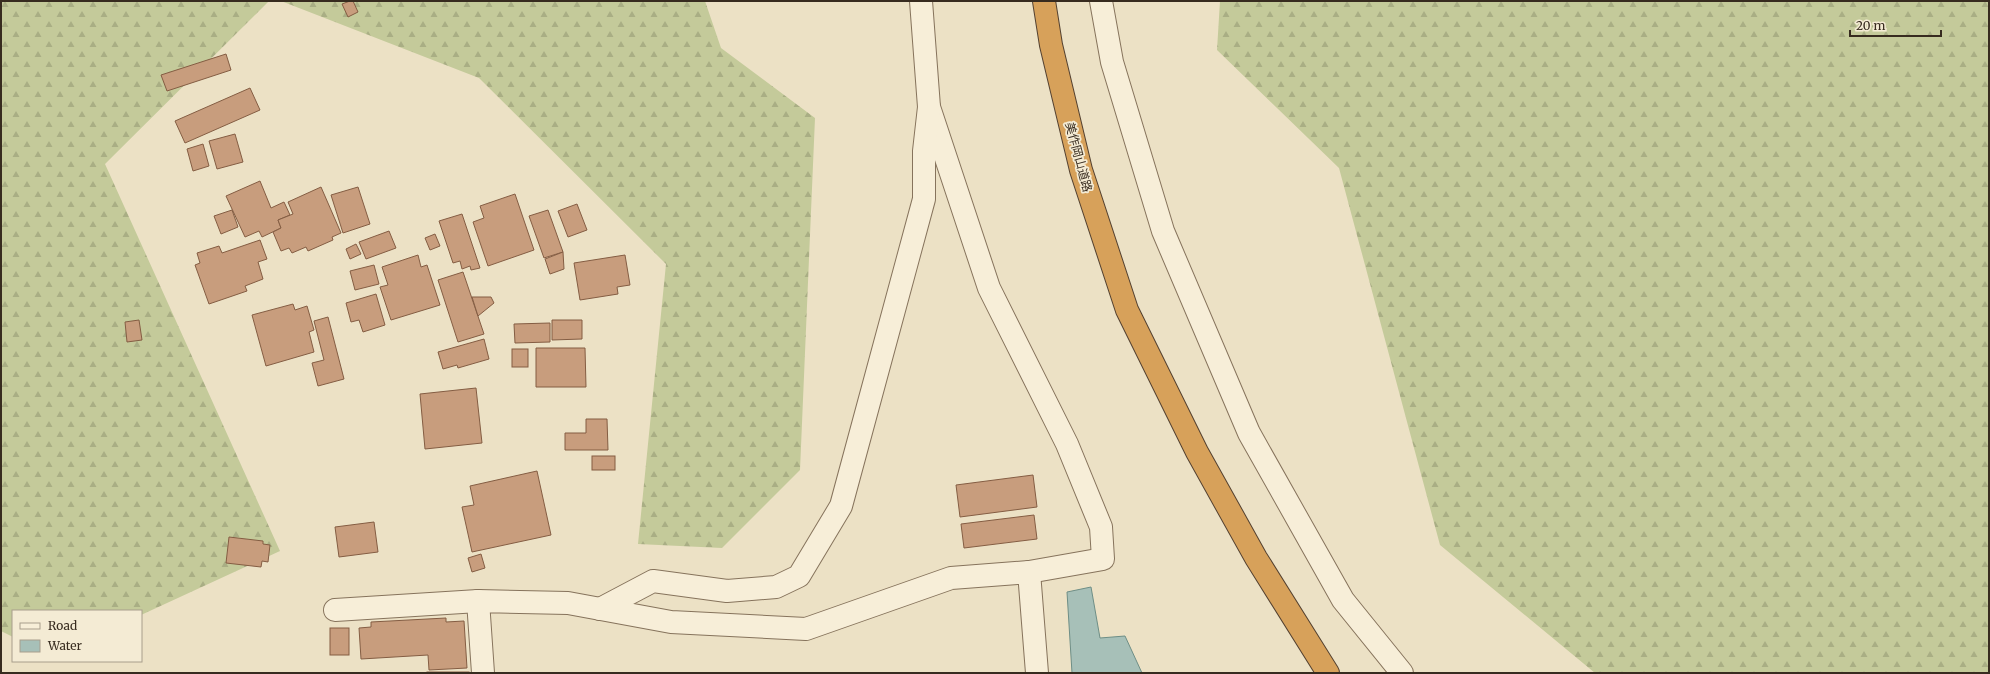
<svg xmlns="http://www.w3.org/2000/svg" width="1990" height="674" font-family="Merriweather,'Noto Sans JP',serif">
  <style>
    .forest { fill: url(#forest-firs) }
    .water { fill: #a7c0b8; stroke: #6e8e86 }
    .building { fill: #c89d7d; stroke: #845d43 }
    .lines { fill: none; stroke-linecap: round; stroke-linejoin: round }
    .minor-casing { stroke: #86735c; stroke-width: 24 }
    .motorway-casing { stroke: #544130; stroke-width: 24 }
    .minor { stroke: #f7eed8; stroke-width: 22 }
    .motorway { stroke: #d7a15a; stroke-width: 22 }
    .labels { text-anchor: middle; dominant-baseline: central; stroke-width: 3.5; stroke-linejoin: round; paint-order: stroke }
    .street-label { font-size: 12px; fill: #372b1f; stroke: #f4ebd4 }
  </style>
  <defs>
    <pattern id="forest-firs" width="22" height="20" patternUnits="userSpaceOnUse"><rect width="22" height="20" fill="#c4ca9a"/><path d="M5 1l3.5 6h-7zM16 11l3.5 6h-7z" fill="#a9ae84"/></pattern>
  </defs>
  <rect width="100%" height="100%" fill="#ece1c5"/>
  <g class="forest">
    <path d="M1,1H269L105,164L280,551L141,615V611H13V637L1,631Z"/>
    <path d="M281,1H705L721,48L815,118L800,470L722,548L638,544L666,264L479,78Z"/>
    <path d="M1220,1H1989V673H1595L1440,545L1339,168L1217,50Z"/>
  </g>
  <path class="water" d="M1091,587L1100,638L1125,636L1142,673H1072L1067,592Z"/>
  <g class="building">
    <path d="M350,1H353L358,12L348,17L342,4Z"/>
    <path d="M226,54L231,70L167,91L161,75Z"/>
    <path d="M250,88L260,110L185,143L175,121Z"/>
    <path d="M235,134L243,162L217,169L209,141Z"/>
    <path d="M203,144L209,166L193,171L187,149Z"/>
    <path d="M260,181L271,208L284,202L290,215L278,220L281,228L262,237L259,231L245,237L226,196Z"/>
    <path d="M321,187L341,233L332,237L333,240L308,251L306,247L292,253L289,248L281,251L273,232L281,228L278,220L293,214L288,202Z"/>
    <path d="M358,187L370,224L343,233L331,195Z"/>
    <path d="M515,194L534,250L488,266L473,222L484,218L480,206Z"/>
    <path d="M577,204L587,230L568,237L558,211Z"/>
    <path d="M232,210L238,227L221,234L214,216Z"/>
    <path d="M548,210L563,252L544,258L529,216Z"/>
    <path d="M462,214L480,268L471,270L470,266L462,269L460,261L453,263L439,221Z"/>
    <path d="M389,231L396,248L366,259L359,242Z"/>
    <path d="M435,234L440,246L430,250L425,238Z"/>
    <path d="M260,240L267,259L258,262L263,279L245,286L247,291L209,304L195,265L200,263L197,253L219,246L222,253Z"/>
    <path d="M356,244L361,254L350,259L346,249Z"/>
    <path d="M563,252L564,269L550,274L545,259Z"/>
    <path d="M418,255L421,267L427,265L440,305L391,320L380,287L388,285L382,267Z"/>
    <path d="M625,255L630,285L617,287L618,294L580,300L574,263Z"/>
    <path d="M374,265L379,284L355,290L350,271Z"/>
    <path d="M463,272L484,334L458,342L438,280Z"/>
    <path d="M376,294L385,325L363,332L359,320L351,322L346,303Z"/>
    <path d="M472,297H491L494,303L478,316Z"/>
    <path d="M293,304L295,310L307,306L314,330L309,332L314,352L266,366L252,315Z"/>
    <path d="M328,317L344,379L318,386L312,363L324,360L314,321Z"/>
    <path d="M139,320L142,340L127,342L125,322Z"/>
    <path d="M552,320H582V339L552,340Z"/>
    <path d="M550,323V342L515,343L514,324Z"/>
    <path d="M484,339L489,359L458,368L457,365L443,369L438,352Z"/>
    <path d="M536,348H585L586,387H536Z"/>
    <rect x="512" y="349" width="16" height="18"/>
    <path d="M476,388L482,443L425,449L420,394Z"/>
    <path d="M586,419H607L608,450H565V433H586Z"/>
    <rect x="592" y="456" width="23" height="14"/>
    <path d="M537,471L551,535L472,552L462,507L474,505L470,486Z"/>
    <path d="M1033,475L1037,507L960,517L956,485Z"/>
    <path d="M1034,515L1037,539L964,548L961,524Z"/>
    <path d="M374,522L378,552L339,557L335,527Z"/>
    <path d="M229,537L263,541V544L270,545L268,562L262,561L261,567L226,563Z"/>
    <path d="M481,554L485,568L472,572L468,558Z"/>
    <path d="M446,618V622L464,621L467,668L429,670L428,655L361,659L359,628L371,627V622Z"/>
    <rect x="330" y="628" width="19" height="27"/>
    <rect x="427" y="672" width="42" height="1"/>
  </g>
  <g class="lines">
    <g class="minor-casing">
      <g id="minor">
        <path d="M921,1L929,107L989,288L1067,444L1101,527L1103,559L1029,572"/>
        <path d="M1101,1L1112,62L1163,231L1249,433L1343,600L1402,673"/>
        <path d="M600,609L653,581L727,591L776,587L799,576L841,506L924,199V151L929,107"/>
        <path d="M335,610L478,601"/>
        <path d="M483,673L478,601L568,603L671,622L806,629L951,578L1029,572L1037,673"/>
      </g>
    </g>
    <g class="motorway-casing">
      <path id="motorway" d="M1044,1L1051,45L1081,170L1127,310L1197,452L1256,558L1328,673"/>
    </g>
    <use href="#minor" class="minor"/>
    <use href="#motorway" class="motorway"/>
  </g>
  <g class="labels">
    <g class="street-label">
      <text transform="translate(1079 157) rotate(75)">美作岡山道路</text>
    </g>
  </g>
  <rect width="1990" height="674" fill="none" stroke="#372b1f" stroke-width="4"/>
  <rect x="12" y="610" width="130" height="52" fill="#f4ebd4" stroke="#a89e8c"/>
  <rect x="20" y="623" width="20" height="6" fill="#f7eed8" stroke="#a89e8c"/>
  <text x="48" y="630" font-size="12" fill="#372b1f">Road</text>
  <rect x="20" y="640" width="20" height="12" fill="#a7c0b8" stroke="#a89e8c"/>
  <text x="48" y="650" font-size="12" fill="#372b1f">Water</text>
  <path d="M1850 30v6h91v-6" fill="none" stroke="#372b1f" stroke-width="2"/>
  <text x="1856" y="30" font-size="12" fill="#372b1f" stroke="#f4ebd4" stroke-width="3" paint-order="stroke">20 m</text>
</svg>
